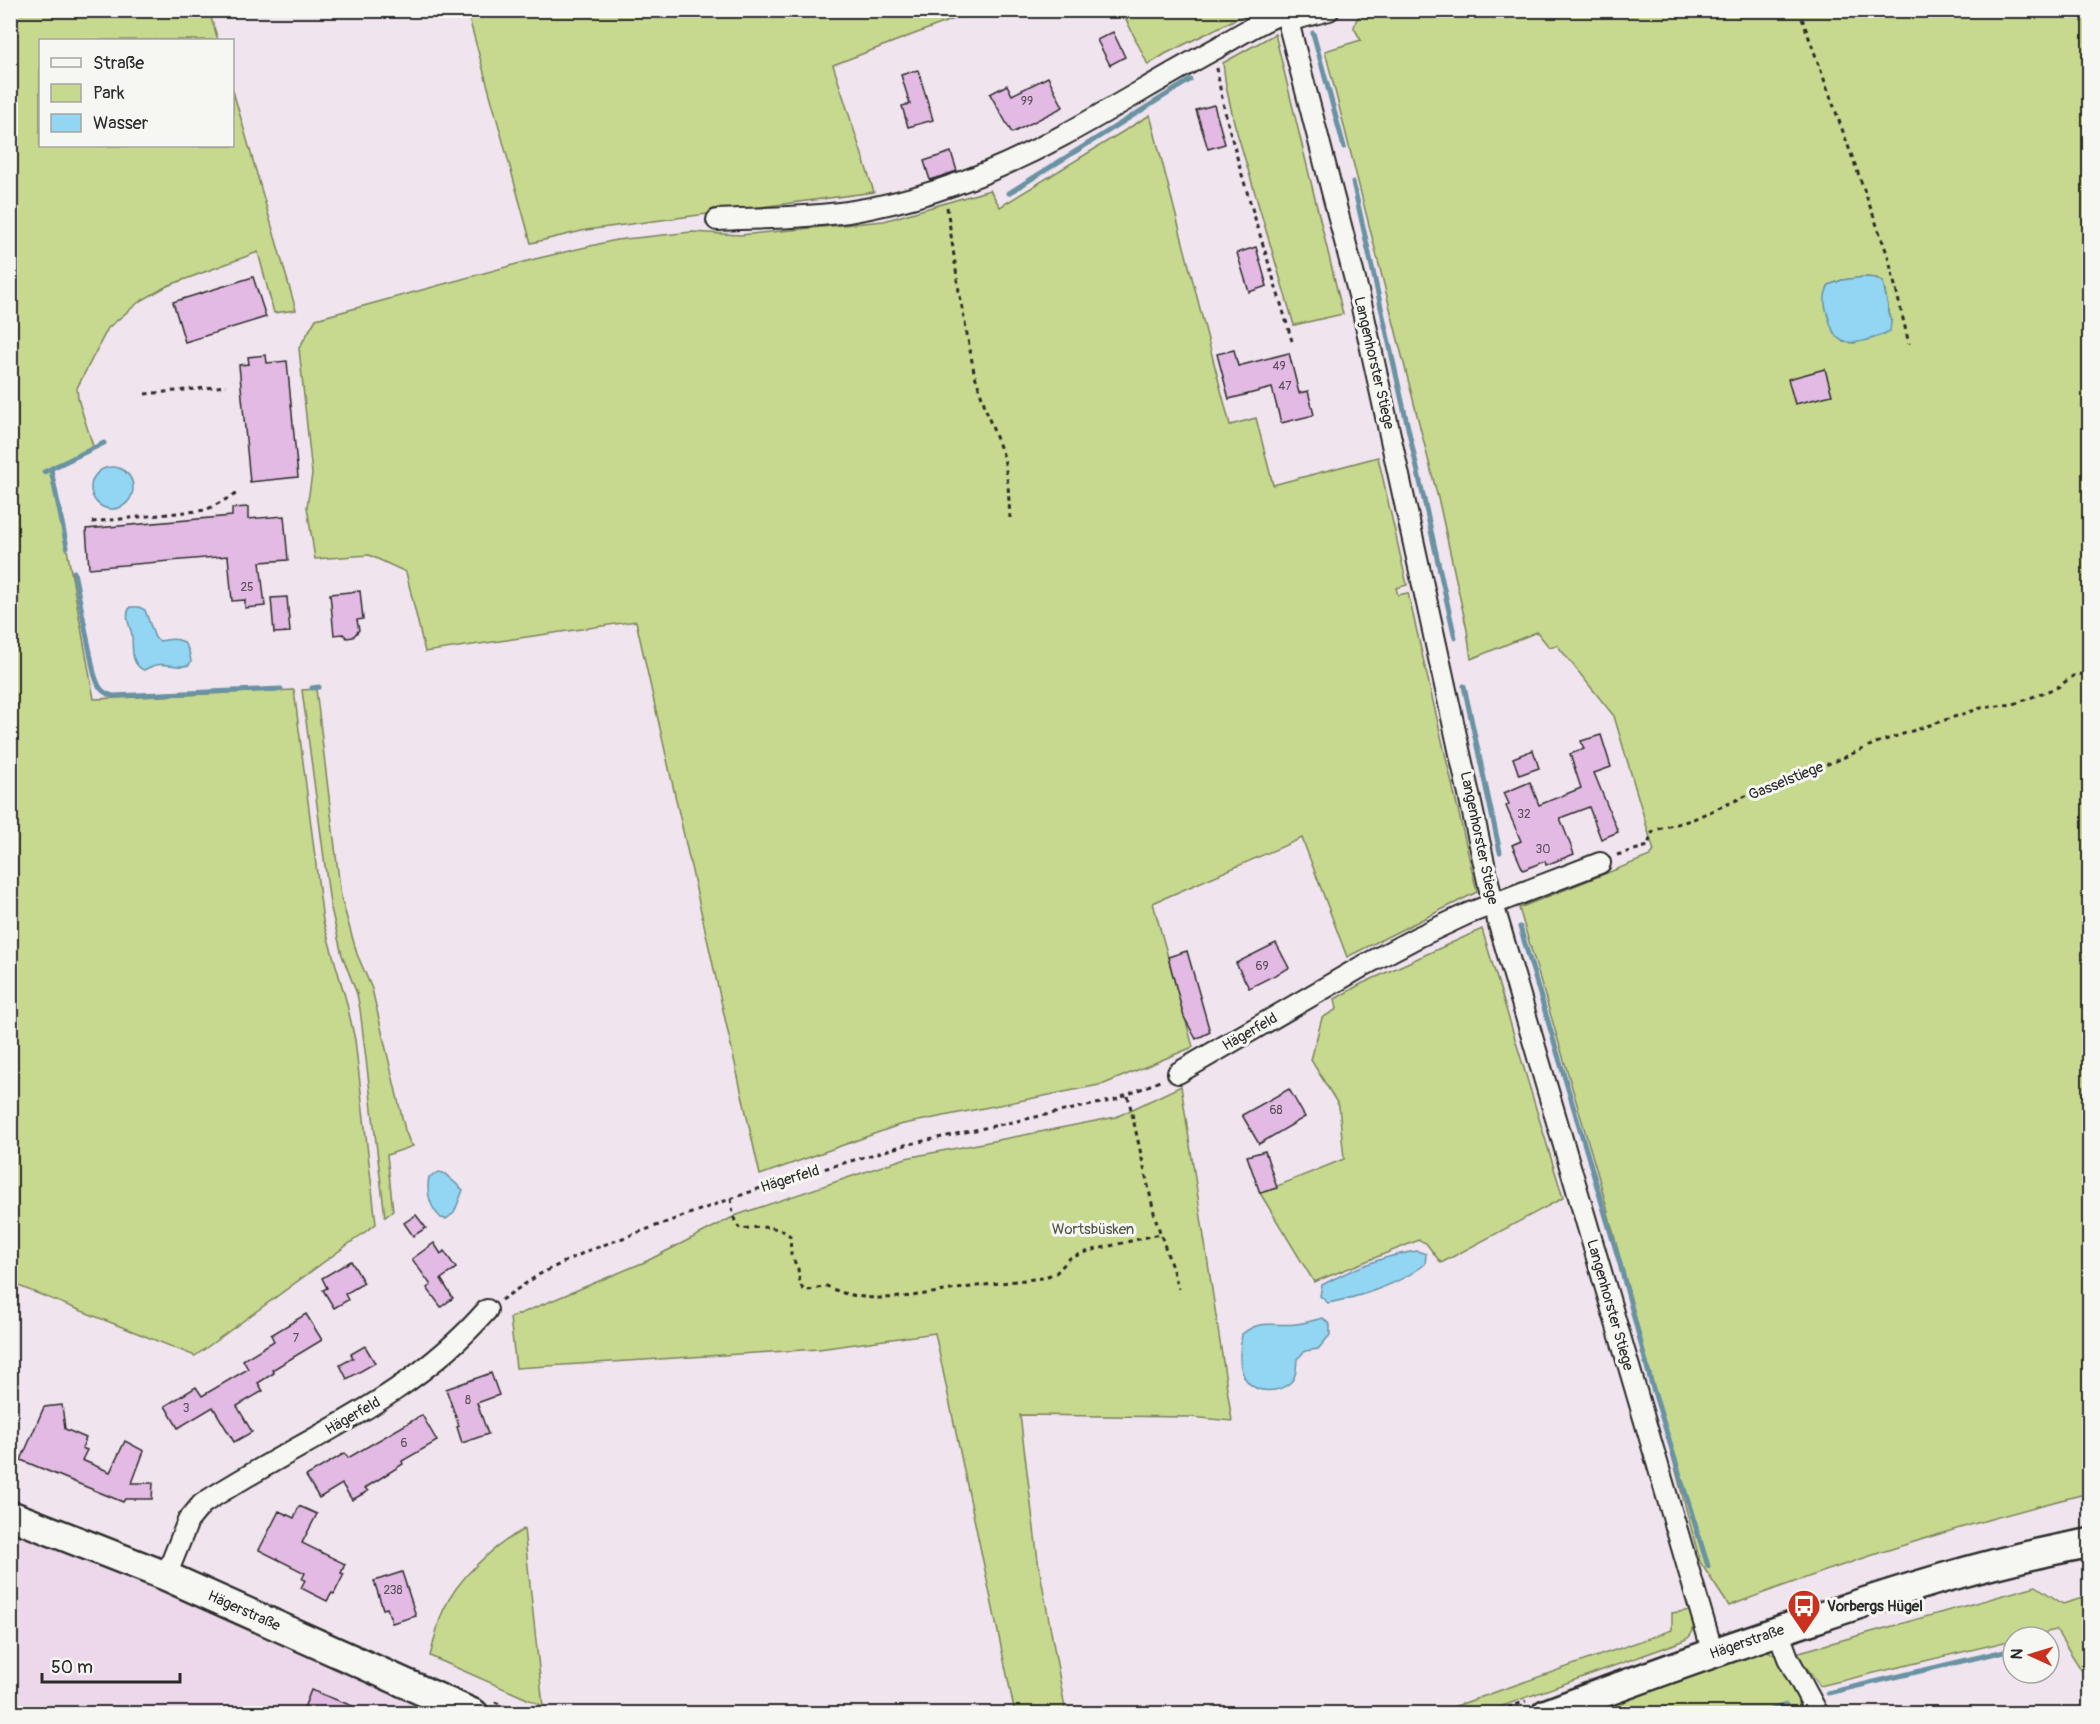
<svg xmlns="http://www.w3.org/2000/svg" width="2100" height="1724" font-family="Pangolin,sans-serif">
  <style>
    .built { fill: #ecd7eb }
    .green { fill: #c7d98e; stroke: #79825c; stroke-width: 1.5; fill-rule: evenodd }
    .water { fill: #92d6f3; stroke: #6992a3; stroke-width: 1.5 }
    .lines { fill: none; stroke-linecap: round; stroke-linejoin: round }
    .stream { stroke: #6992a3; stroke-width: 5 }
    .building { fill: #e2bae3; stroke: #2b2b2b; stroke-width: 1.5 }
    .minor-casing { stroke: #2b2b2b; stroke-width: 24 }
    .secondary-casing { stroke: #2b2b2b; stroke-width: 33 }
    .path { stroke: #2b2b2b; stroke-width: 3; stroke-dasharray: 4.5 4.5; stroke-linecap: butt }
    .minor { stroke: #f6f6f2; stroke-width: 20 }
    .secondary { stroke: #f6f6f2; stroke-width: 28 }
    .labels { text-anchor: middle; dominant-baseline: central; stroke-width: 6; stroke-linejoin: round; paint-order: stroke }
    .number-label { font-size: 12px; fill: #594f59 }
    .street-label { font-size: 15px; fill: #2b2b2b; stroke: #f6f6f2 }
    .park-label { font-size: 15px; fill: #525644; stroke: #f6f6f2 }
    .poi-label { font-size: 15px; font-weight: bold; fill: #2b2b2b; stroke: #f6f6f2; text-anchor: start }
  </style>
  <rect width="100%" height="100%" fill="#f0e4ee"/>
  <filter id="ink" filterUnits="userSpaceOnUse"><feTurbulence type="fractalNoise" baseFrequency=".0167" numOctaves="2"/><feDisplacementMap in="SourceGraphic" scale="12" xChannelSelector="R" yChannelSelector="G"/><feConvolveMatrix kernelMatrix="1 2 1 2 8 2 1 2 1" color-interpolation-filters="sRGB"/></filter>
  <g filter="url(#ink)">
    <path class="built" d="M10,1531L142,1583L414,1698L407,1713H11Z"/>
    <g class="green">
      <path d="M10,11H209L218,40H40V146H232L233,91L296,310L274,313L258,252L167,286L139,302L108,328L77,388L78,399L94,449L52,466L94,699L294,690L323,921L346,1000L355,1040L376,1224L195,1356L11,1283Z"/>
      <path d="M467,11H971L954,19L833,65L874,192L586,230L531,243Z"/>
      <path d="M1122,11H1252L1165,54L1148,65Z"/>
      <path d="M1371,11H2089V1493C1967,1523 1847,1561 1729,1606L1700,1562L1600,1182L1519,908L1650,856L1654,851L1614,716L1557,645L1549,647L1537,632L1471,659L1467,630L1440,506L1325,51L1361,40L1354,28C1356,17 1360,13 1371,11ZM1864,277L1876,278L1883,282L1891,321L1883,334L1854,343L1843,342L1829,285L1842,280Z"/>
      <path d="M1275,34L1343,314L1294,325L1234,122L1226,86L1223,63Z"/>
      <path d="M1150,115L1230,425L1256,418L1273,485L1378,457L1407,585L1396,588L1398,595L1408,593L1477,892L1347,957L1302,838L1153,903L1193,1047L1104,1084L899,1125L760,1175L636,621L425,652L406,572L369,555L315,559L307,507L312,474L299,348L316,319L535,259L616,240L692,232L740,235L884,221L990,190L1000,207Z"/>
      <path d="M316,689L341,897L357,954L372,989L405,1130L410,1143L413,1146L387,1155L393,1211L385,1217L360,1009L357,994L342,955L330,904L302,690Z"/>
      <path d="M1482,929L1563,1198L1441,1263L1426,1243L1419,1240L1314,1282L1260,1193L1344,1159L1339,1106L1311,1060L1322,1018L1337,1009L1335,999L1361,984Z"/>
      <path d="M1181,1086L1232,1421L1190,1417L1020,1415L1038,1561L1066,1713H1015L935,1333L819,1349L516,1368L510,1318L647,1261L737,1215L906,1158L1116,1117Z"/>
      <path d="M524,1529L543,1706L430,1656C434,1642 437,1625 443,1611C458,1577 493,1547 524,1529Z"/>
      <path d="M2036,1586L2063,1604L2089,1596V1682L2056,1630L2025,1637H2013V1640L1820,1686L1796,1653Z"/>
      <path d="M1691,1610C1694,1622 1697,1635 1683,1641L1483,1713L1433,1714L1672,1630V1613Z"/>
      <path d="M1765,1649L1779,1658L1802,1701L1795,1713L1584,1714Z"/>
    </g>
    <g class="water">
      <path d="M1864,277L1876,278L1883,282L1891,322L1890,331C1878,337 1848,350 1837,337C1832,332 1830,323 1828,316C1824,304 1823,296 1829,285L1842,280Z"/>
      <circle cx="112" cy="488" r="21"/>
      <path d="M130,607H139L145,610L155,638L160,641C180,636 188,640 191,661L189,665C170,670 167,658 144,670C130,664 133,648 132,635C130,625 124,617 130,607Z"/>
      <path d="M439,1172L445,1174L463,1190L454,1213L446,1219L441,1218C430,1208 426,1192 429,1177Z"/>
      <path d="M1417,1251L1426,1254L1425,1264C1401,1284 1359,1297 1328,1303L1320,1296L1322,1285C1350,1270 1385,1255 1417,1251Z"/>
      <path d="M1323,1318L1330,1325V1335L1318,1349L1305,1351L1297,1359C1296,1367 1297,1376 1291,1382C1279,1393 1257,1394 1247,1381C1237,1370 1240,1348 1242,1334C1262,1318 1273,1327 1296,1324C1305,1323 1314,1320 1323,1318Z"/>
    </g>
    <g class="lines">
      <g class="stream">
        <path d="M1313,33L1344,147"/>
        <path d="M1353,182L1455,638"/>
        <path d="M1009,193L1190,80"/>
        <path d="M51,470L67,547"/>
        <path d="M44,472L104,443"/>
        <path d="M10,483L16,482"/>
        <path d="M74,572L94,673C98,686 100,692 113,696L281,689"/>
        <path d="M1464,686L1500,852"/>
        <path d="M312,688L319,687"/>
        <path d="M1520,927L1620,1264L1651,1382L1708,1566"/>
        <path d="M2049,1646L2053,1648"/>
        <path d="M1828,1693L2013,1649"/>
        <path d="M1760,1714L1786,1705"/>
      </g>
    </g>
    <g class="building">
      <path d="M1113,32L1125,57L1110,65L1097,40Z"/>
      <path d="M918,70L933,120L908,127L902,106L910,104L901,75Z"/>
      <path d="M1048,77L1063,107L1012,133L990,94L1007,85L1012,95Z"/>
      <path d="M1214,105L1225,144L1208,149L1196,110Z"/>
      <path d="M951,152L957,171L930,180L924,161Z"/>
      <path d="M1256,247L1267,286L1249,292L1237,253Z"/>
      <path d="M253,277L266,317L185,342L173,302Z"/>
      <path d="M1234,350L1238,366L1289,353L1299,393L1308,391L1314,415L1281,423L1272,388L1229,399L1217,354Z"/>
      <path d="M266,355L267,363L287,361L298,477L250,482L239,365L249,364L248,357Z"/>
      <path d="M1825,369L1832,395L1795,404L1788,379Z"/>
      <path d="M248,507V519L284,516L288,560L260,562L265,606L245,608V600L232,601L228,556L89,568L86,529L232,516V508Z"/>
      <path d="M360,591L363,619L357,620L359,630L353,637L347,638L343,634L334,635L330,594Z"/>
      <path d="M287,597L290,632L274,633L271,598Z"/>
      <path d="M1601,735L1611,767L1594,773L1618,832L1601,839L1589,807L1560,818L1574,854L1546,865L1545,861L1523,870L1512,845L1521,841L1506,806L1509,804L1504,793L1530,782L1539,805L1581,788L1570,754L1584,749L1581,741Z"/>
      <path d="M1533,750L1539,768L1519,775L1513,758Z"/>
      <path d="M1276,943L1289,968L1249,988L1236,963Z"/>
      <path d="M1187,951L1210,1032L1196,1039L1184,1017L1168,957Z"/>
      <path d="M1289,1089L1305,1117L1259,1144L1242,1115Z"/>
      <path d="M1265,1151L1277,1188L1260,1193L1247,1156Z"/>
      <path d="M416,1215L426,1228L413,1236L404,1223Z"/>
      <path d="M434,1243L441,1254L444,1251L456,1268L441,1279L453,1298L441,1307L427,1288L431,1285L412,1259Z"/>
      <path d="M351,1261L364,1283L345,1294L348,1300L334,1308L323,1290L327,1288L322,1278Z"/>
      <path d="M306,1314L322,1340L272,1370L274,1373L258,1383L263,1391L237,1406L252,1432L234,1442L213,1407L178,1428L165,1406L196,1387L202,1396L248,1369L243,1360L274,1341L271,1335Z"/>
      <path d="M365,1346L375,1363L347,1379L340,1365L353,1358L351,1354Z"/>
      <path d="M491,1373L499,1395L477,1403L488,1434L462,1443L457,1427L459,1426L446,1389Z"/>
      <path d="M62,1405L65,1429L86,1438L82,1448L87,1450L82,1460L110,1472L125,1441L144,1451L132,1483H153L152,1499H125L123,1502L21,1460L44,1407Z"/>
      <path d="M422,1415L437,1441L402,1461L403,1464L365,1488L368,1491L352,1500L342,1484L319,1498L306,1476L345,1453L348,1458Z"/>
      <path d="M299,1506L317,1514L302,1543L345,1564L341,1573L344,1574L334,1594L332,1593L327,1601L301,1588L305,1580L302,1579L305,1573L259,1550L279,1511L294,1518Z"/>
      <path d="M402,1572L416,1616L392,1623L387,1608L383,1609L374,1581Z"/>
      <path d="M311,1690L368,1712V1713H302Z"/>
    </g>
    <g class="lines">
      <g class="minor-casing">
        <g id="minor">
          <path d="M1285,10L1361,303L1493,904L1713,1653"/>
          <path d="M1288,21L1329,10"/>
          <path d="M717,220C760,218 805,218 848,212C923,200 996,172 1062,136C1114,108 1165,76 1217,48C1239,35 1261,21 1285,12"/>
          <path d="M1178,1073L1361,967L1416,938L1467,914L1600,863"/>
          <path d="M166,1576L188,1521L202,1504C301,1439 406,1403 487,1310"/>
          <path d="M1778,1631L1788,1658L1818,1714"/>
        </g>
      </g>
      <g class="secondary-casing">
        <g id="secondary">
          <path d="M10,1515L166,1576L474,1714"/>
          <path d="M1546,1714C1633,1681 1720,1650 1808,1621C1900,1590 1994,1560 2090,1543"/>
        </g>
      </g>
      <g class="path">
        <path d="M1799,10L1888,256L1909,344"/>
        <path d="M1217,68C1221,102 1231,135 1240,168C1257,226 1275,283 1292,341"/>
        <path d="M947,207L959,291L974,372L989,419L1004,457L1008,485L1010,518"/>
        <path d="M145,394L226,386"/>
        <path d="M92,522L206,510L236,494"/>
        <path d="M1617,855L1648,846L1651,834L1655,830L1691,820L1755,792L1838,760L1876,743L1981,708L2014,704L2058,687L2073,676L2090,672"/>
        <path d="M1128,1096L1155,1217L1179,1289"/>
        <path d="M731,1199C733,1209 732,1222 741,1229C757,1227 777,1224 790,1236L791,1254L798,1269L800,1284L803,1289L809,1290L827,1286C867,1308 921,1294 964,1288C990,1284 1016,1281 1042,1278L1056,1273L1070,1258L1089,1251L1160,1234"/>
        <path d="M501,1300L540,1274L587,1251L769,1185L905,1145L1115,1100L1162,1080"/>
        <path d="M495,1702L520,1714"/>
        <path d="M1491,1714L1526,1701"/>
      </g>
      <use href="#minor" class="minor"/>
      <use href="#secondary" class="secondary"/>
    </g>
  </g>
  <defs>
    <g id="bus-pin" transform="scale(1.725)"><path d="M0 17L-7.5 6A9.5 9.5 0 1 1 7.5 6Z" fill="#c8321e" stroke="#f6f6f2"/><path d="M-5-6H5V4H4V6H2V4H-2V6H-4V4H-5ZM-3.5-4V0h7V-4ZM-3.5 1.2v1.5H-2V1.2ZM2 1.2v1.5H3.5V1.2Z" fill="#fff"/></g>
  </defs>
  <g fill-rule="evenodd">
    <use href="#bus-pin" x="1804" y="1606"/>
  </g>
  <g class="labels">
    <g class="number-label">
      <text x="1027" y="101">99</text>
      <text x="1279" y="366">49</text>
      <text x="1285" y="386">47</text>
      <text x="247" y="587">25</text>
      <text x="1524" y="814">32</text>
      <text x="1543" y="849">30</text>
      <text x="1262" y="966">69</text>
      <text x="1276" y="1110">68</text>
      <text x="296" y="1338">7</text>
      <text x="468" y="1400">8</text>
      <text x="186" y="1408">3</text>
      <text x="404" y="1443">6</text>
      <text x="393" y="1590">238</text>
    </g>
    <g class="street-label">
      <text transform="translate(1374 363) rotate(77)">Langenhorster Stiege</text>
      <text transform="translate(1786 781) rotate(-22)">Gasselstiege</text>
      <text transform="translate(1479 838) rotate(78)">Langenhorster Stiege</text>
      <text transform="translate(1250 1032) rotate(-30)">Hägerfeld</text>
      <text transform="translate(790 1179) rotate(-17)">Hägerfeld</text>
      <text transform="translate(1610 1305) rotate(74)">Langenhorster Stiege</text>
      <text transform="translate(353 1416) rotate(-30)">Hägerfeld</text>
      <text transform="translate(244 1611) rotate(24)">Hägerstraße</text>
      <text transform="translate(1747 1642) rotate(-19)">Hägerstraße</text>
    </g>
    <g class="park-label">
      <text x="1093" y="1229">Wortsbüsken</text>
    </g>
    <g class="poi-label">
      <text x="1827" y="1606">Vorbergs Hügel</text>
    </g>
  </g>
  <rect width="2100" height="1724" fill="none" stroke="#f6f6f2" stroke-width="36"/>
  <rect x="18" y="18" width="2064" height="1688" fill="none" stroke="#2b2b2b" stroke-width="2" filter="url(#ink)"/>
  <rect x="39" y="39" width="195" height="108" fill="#f6f6f2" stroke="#a5a5a2" stroke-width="1.5"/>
  <rect x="51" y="58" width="30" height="9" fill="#f6f6f2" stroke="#a5a5a2" stroke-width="1.5"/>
  <text x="93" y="69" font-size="18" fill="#2b2b2b">Straße</text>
  <rect x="51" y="84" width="30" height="18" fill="#c7d98e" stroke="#a5a5a2" stroke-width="1.5"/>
  <text x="93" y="99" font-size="18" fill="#2b2b2b">Park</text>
  <rect x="51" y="114" width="30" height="18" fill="#92d6f3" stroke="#a5a5a2" stroke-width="1.5"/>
  <text x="93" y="129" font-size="18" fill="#2b2b2b">Wasser</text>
  <g transform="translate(2031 1655) rotate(274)"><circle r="28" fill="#f6f6f2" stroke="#a5a5a2" stroke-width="1.5"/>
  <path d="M0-4.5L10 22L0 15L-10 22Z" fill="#c8321e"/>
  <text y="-9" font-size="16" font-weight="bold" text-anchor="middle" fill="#2b2b2b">N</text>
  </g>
  <path d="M42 1673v9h138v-9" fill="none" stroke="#2b2b2b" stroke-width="3"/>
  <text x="51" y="1673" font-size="18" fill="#2b2b2b" stroke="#f6f6f2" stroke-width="4.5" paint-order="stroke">50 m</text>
</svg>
